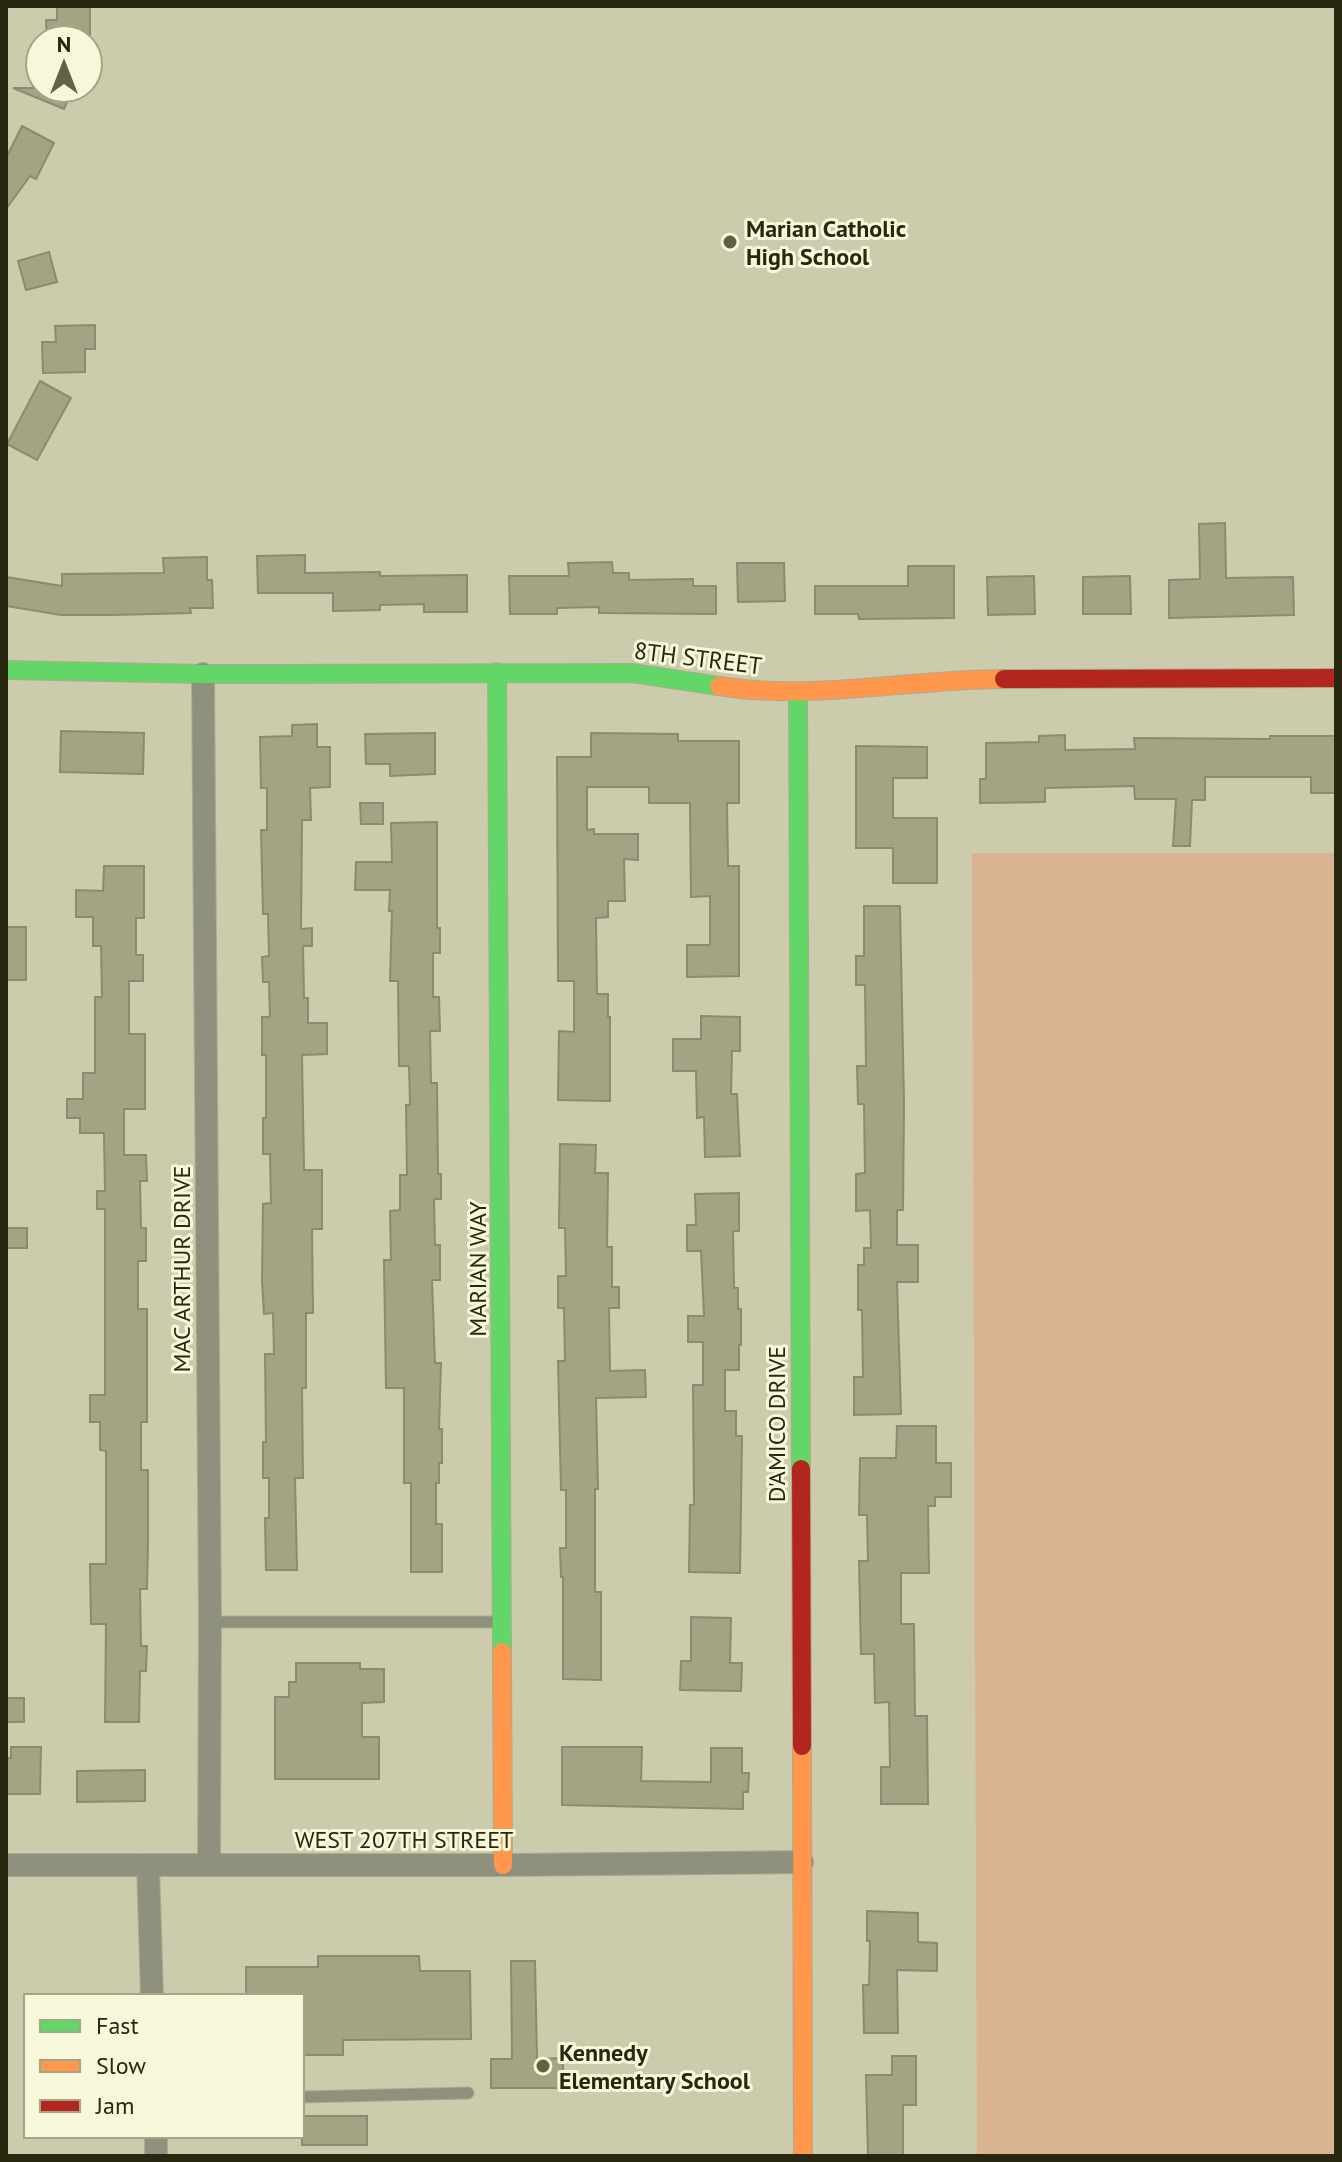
<svg xmlns="http://www.w3.org/2000/svg" width="1342" height="2162" font-family="'PT Sans',sans-serif">
  <style>
    .green { fill: #d9b392 }
    .building { fill: #a4a484; stroke: #8c8b72; stroke-width: 2 }
    .lines { fill: none; stroke-linecap: round; stroke-linejoin: round }
    .lane-casing { stroke: #acab92; stroke-width: 13 }
    .street-casing { stroke: #acab92; stroke-width: 24 }
    .fast-casing { stroke: #acab92; stroke-width: 20 }
    .slow-casing { stroke: #acab92; stroke-width: 20 }
    .jam-casing { stroke: #acab92; stroke-width: 20 }
    .lane { stroke: #90907f; stroke-width: 11 }
    .street { stroke: #90907f; stroke-width: 22 }
    .fast { stroke: #63d668; stroke-width: 18 }
    .slow { stroke: #ff974d; stroke-width: 18 }
    .jam { stroke: #b3261e; stroke-width: 18 }
    .poi-dot { fill: #616146; stroke: #f7f7da; stroke-width: 3 }
    .labels { text-anchor: middle; dominant-baseline: central; stroke-width: 6; stroke-linejoin: round; paint-order: stroke }
    .poi-label { font-size: 24px; font-weight: bold; fill: #282810; stroke: #f7f7da; text-anchor: start }
    .street-label { font-size: 24px; fill: #282810; stroke: #f7f7da }
  </style>
  <rect width="100%" height="100%" fill="#cccbab"/>
  <path class="green" d="M972,853H1336V2156H977Z"/>
  <g class="building">
    <path d="M57,6H90V40H47L46,20H57Z"/>
    <path d="M13,88H73L64,109Z"/>
    <path d="M22,126L54,143L36,179L30,176L6,209V158Z"/>
    <path d="M49,252L57,282L26,290L18,261Z"/>
    <path d="M95,325V349H85V372L43,373L42,342H56L55,326Z"/>
    <path d="M40,381L71,398L37,460L7,444Z"/>
    <path d="M1225,523L1226,578L1293,577L1294,615L1169,618V580L1200,579L1199,524Z"/>
    <path d="M305,555V573L380,572V576L467,575V612H424V604L380,605V610L333,611V593H258L257,556Z"/>
    <path d="M207,557V580H212L213,608H190L191,613L112,615H61L6,606V577L62,586V574L164,573L163,558Z"/>
    <path d="M612,562L613,573H629V580L693,579V586H716V614L599,613V607L557,608V614H510L509,576H569L568,563Z"/>
    <path d="M737,563H784L785,601L738,602Z"/>
    <path d="M908,566H954V618L859,619L858,614H815V586H908Z"/>
    <path d="M1034,576L1035,614L988,615L987,577Z"/>
    <path d="M1130,576L1131,614H1083V577Z"/>
    <path d="M317,724V747H330V787L310,788L311,820H302L301,929L312,928V946H303L304,998H308V1023H327V1054L302,1055L304,1170H322V1229H312L313,1313H306V1388H302L303,1478H295L297,1570H266L265,1518H269V1478H263V1442H266L265,1354H274L273,1313L264,1314L262,1280L263,1204L271,1203L270,1154H263V1118H266V1055H262V1017H270L269,982H263L262,957L269,956L268,914H263L261,830H267V788H261L260,737L292,736V725Z"/>
    <path d="M61,731L144,733L143,774L60,772Z"/>
    <path d="M435,733V774L390,776V764H366L365,734Z"/>
    <path d="M591,733L678,734V741H739V803H727L728,866H739V976L687,977V945H710V896L691,897L690,803H649V787H587V830L594,829V834H638V860L624,859L625,901H608V917L596,918L597,994H608V1017H610V1101L558,1100L559,1031L574,1032V981H558L557,757H591Z"/>
    <path d="M1065,735V750L1135,749L1134,738L1270,739V736H1336V793H1311V777H1205V800H1192L1190,846H1173L1176,799H1135L1134,786L1045,788V802L980,803V779H986V743L1039,742V736Z"/>
    <path d="M856,746L927,747V778H893V818H937V883H893V848H856Z"/>
    <path d="M360,803H383V824H361Z"/>
    <path d="M437,822V928H440V953H433V997H439L440,1031H430L431,1083H437L438,1174H441V1199H434L435,1245H440V1280H432L435,1363H441L439,1429H442V1463H439V1483H436V1524H442V1572H411V1483H404V1388H386L384,1260H391L390,1211L400,1210V1175H407L406,1105H410L409,1066H399L398,981H390L392,911H389L390,890H355L356,862H392L391,823Z"/>
    <path d="M104,866H144V918H136V955H143V981H129V1034H145V1109H124V1155H146L147,1181H140L141,1228H146V1261H138V1309H147V1422H141V1470H148V1542L147,1589H140L141,1646H147L146,1671H140L139,1722H105L106,1624H91L90,1564H106V1451L100,1450V1422H90V1395H105V1209H97V1191H105L104,1133H80V1118H67V1099H83V1073H95V997H102L101,946H93V917H76V890L103,891Z"/>
    <path d="M864,906H900L904,1103L903,1210H897V1245H918V1282H897L901,1414L854,1415V1377H863L862,1310H858V1265H864V1248H871L870,1210L856,1211V1174L865,1173L864,1104H858L857,1066H866L865,985H856V956H864Z"/>
    <rect x="6" y="927" width="20" height="53"/>
    <path d="M701,1016L740,1017V1051H732L731,1094H737L740,1156L705,1157L704,1117L697,1118L696,1071H673V1039H701Z"/>
    <path d="M560,1144L596,1145L595,1173H608L607,1247H612V1287H619V1308H609L610,1371L645,1370L646,1397L596,1398L598,1489H595V1592H601V1680L563,1679V1577H561L560,1548H566V1490H561L558,1361H565L564,1308H558V1276H566L565,1228H559Z"/>
    <path d="M739,1193V1231H733L734,1288H738V1309H741V1345H739V1370H725V1411H736V1436H742L740,1573L689,1572L690,1505H694L693,1385H703V1342H688V1316H704L701,1251H687V1225H696L695,1194Z"/>
    <rect x="6" y="1228" width="21" height="20"/>
    <path d="M897,1426H936V1463H951V1497H935V1506H928L929,1573H901V1624H914L915,1716H927L928,1804H881V1767H890L889,1702L875,1703L874,1654H861L859,1561H868L867,1515H859L860,1458H896Z"/>
    <path d="M691,1617L731,1618L730,1663H742L741,1691L680,1690L681,1661H691Z"/>
    <path d="M296,1663H360V1669H384V1702L362,1703V1737H379V1779H275V1697H289V1682H296Z"/>
    <rect x="6" y="1698" width="18" height="24"/>
    <path d="M11,1747H41L40,1794H6V1758H11Z"/>
    <path d="M562,1747H642L641,1781L711,1782V1748H742V1773H749L748,1792H743V1809L562,1805Z"/>
    <path d="M145,1770V1801L77,1802V1771Z"/>
    <path d="M867,1911L918,1913V1942L937,1943V1971L897,1970L898,2033H864L863,1985H869L870,1941H867Z"/>
    <path d="M318,1956H419L420,1971H470L471,2039L343,2040V2055H302V1996H246V1967H318Z"/>
    <path d="M511,1961H535L537,2059L563,2058V2088H491V2059H512Z"/>
    <path d="M892,2056H916V2105H903V2156H868L866,2075H892Z"/>
    <rect x="302" y="2116" width="65" height="29"/>
  </g>
  <g class="lines">
    <g class="lane-casing">
      <g id="lane">
        <path d="M210,1622H501"/>
        <path d="M302,2097L468,2093"/>
      </g>
    </g>
    <g class="street-casing">
      <g id="street">
        <path d="M203,674L210,1622L209,1864"/>
        <path d="M6,1865H503L802,1862"/>
        <path d="M148,1865L152,1996"/>
        <path d="M156,2136V2156"/>
      </g>
    </g>
    <g class="fast-casing">
      <g id="fast">
        <path d="M6,670L203,674L632,673L719,686"/>
        <path d="M497,672L502,1652"/>
        <path d="M798,692L801,1469"/>
      </g>
    </g>
    <g class="slow-casing">
      <g id="slow">
        <path d="M719,686C814,701 909,679 1004,679"/>
        <path d="M502,1652L503,1865"/>
        <path d="M802,1746L803,2156"/>
      </g>
    </g>
    <g class="jam-casing">
      <g id="jam">
        <path d="M1004,679L1336,678"/>
        <path d="M801,1469L802,1746"/>
      </g>
    </g>
    <use href="#lane" class="lane"/>
    <use href="#street" class="street"/>
    <use href="#fast" class="fast"/>
    <use href="#slow" class="slow"/>
    <use href="#jam" class="jam"/>
  </g>
  <g class="poi-dot">
    <circle cx="730" cy="242" r="8"/>
    <circle cx="543" cy="2066" r="8"/>
  </g>
  <g class="labels">
    <g class="poi-label">
      <text x="746" y="228">Marian Catholic<tspan x="746" dy="28">High School</tspan></text>
      <text x="559" y="2052">Kennedy<tspan x="559" dy="28">Elementary School</tspan></text>
    </g>
    <g class="street-label">
      <text transform="translate(698 658) rotate(7)">8TH STREET</text>
      <text transform="translate(181 1269) rotate(-90)">MAC ARTHUR DRIVE</text>
      <text transform="translate(477 1269) rotate(-90)">MARIAN WAY</text>
      <text transform="translate(776 1424) rotate(-90)">D'AMICO DRIVE</text>
      <text x="404" y="1839">WEST 207TH STREET</text>
    </g>
  </g>
  <rect width="1342" height="2162" fill="none" stroke="#282810" stroke-width="16"/>
  <rect x="24" y="1994" width="280" height="144" fill="#f7f7da" stroke="#a4a489" stroke-width="2"/>
  <rect x="40" y="2020" width="40" height="12" fill="#63d668" stroke="#a4a489" stroke-width="2"/>
  <text x="96" y="2034" font-size="24" fill="#282810">Fast</text>
  <rect x="40" y="2060" width="40" height="12" fill="#ff974d" stroke="#a4a489" stroke-width="2"/>
  <text x="96" y="2074" font-size="24" fill="#282810">Slow</text>
  <rect x="40" y="2100" width="40" height="12" fill="#b3261e" stroke="#a4a489" stroke-width="2"/>
  <text x="96" y="2114" font-size="24" fill="#282810">Jam</text>
  <g transform="translate(64 64)"><circle r="38" fill="#f7f7da" stroke="#a4a489" stroke-width="2"/>
  <path d="M0-6L14 30L0 20L-14 30Z" fill="#616146"/>
  <text y="-12" font-size="22" font-weight="bold" text-anchor="middle" fill="#282810">N</text>
  </g>
</svg>
